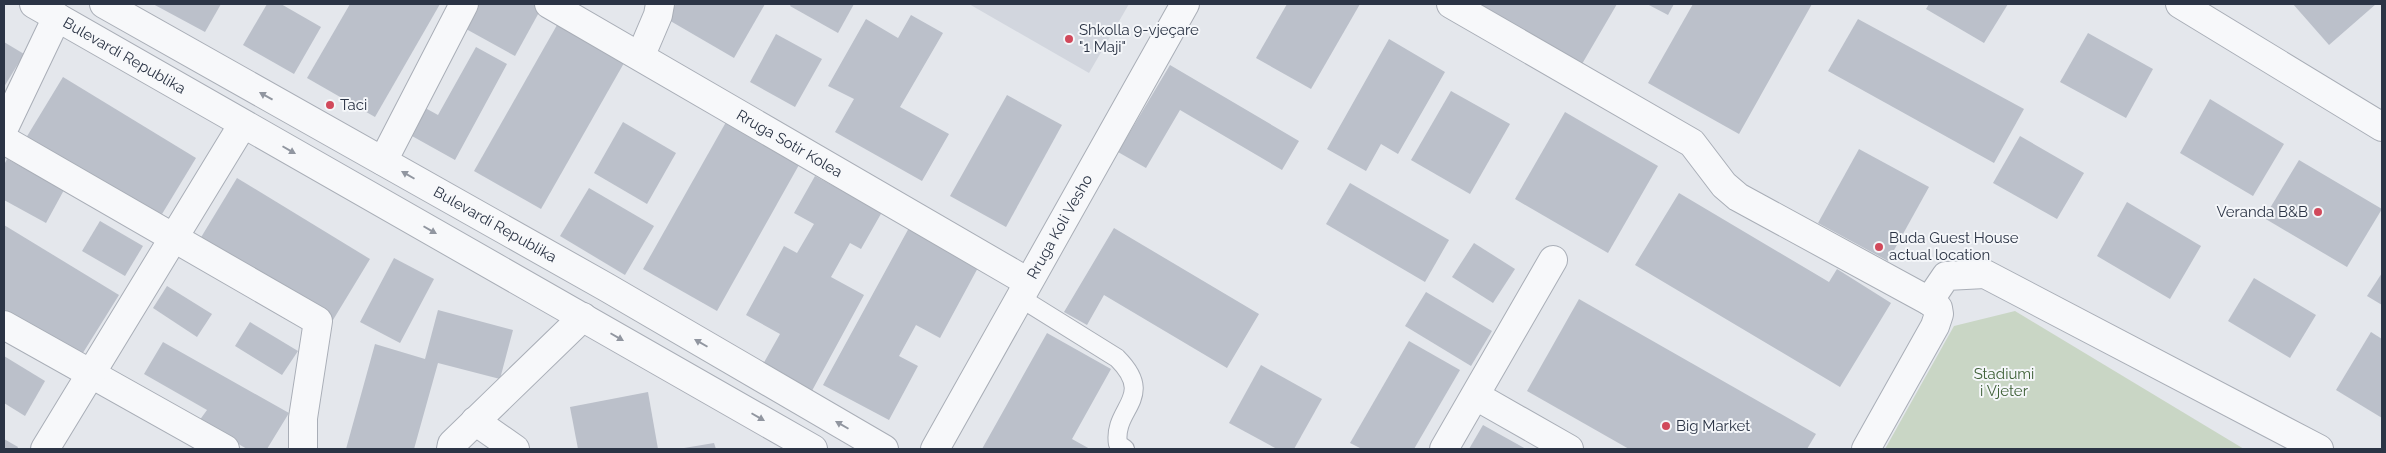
<svg xmlns="http://www.w3.org/2000/svg" width="2386" height="453" font-family="Raleway,sans-serif">
  <style>
    .built { fill: #d2d6de }
    .green { fill: #c9d6c5 }
    .building { fill: #bbc0ca }
    .lines { fill: none; stroke-linecap: round; stroke-linejoin: round }
    .service-casing { stroke: #a9aeb7; stroke-width: 20 }
    .minor-casing { stroke: #a9aeb7; stroke-width: 30 }
    .tertiary-casing { stroke: #a9aeb7; stroke-width: 30 }
    .service { stroke: #f7f8fa; stroke-width: 18 }
    .minor { stroke: #f7f8fa; stroke-width: 28 }
    .tertiary { stroke: #f7f8fa; stroke-width: 28 }
    .oneway { fill: #9196a0 }
    .poi-dot { fill: #d1495b; stroke: #f4f6f9; stroke-width: 2 }
    .labels { text-anchor: middle; dominant-baseline: central; stroke-width: 4; stroke-linejoin: round; paint-order: stroke }
    .poi-label { font-size: 15px; fill: #2b3445; stroke: #f4f6f9; text-anchor: start }
    .street-label { font-size: 15px; fill: #2b3445; stroke: #f4f6f9 }
    .park-label { font-size: 15px; fill: #3f6138; stroke: #f4f6f9 }
  </style>
  <rect width="100%" height="100%" fill="#e4e7ec"/>
  <path class="built" d="M969,4H1129L1089,73Z"/>
  <path class="green" d="M2015,311L2244,449H1885L1954,326Z"/>
  <g class="building">
    <path d="M153,4H221L205,32Z"/>
    <path d="M267,4H281L321,27L294,74L243,45Z"/>
    <path d="M350,4H440L375,117L307,78Z"/>
    <path d="M469,4H535L542,7L515,56L457,24Z"/>
    <path d="M676,4H765L734,58L667,19Z"/>
    <path d="M791,4H854L838,33L790,6Z"/>
    <path d="M1287,4H1360L1311,89L1256,58Z"/>
    <path d="M1478,4H1617L1582,64Z"/>
    <path d="M1647,4H1674L1668,15Z"/>
    <path d="M1693,4H1812L1739,134L1648,83Z"/>
    <path d="M1929,4H2008L1984,43L1926,9Z"/>
    <path d="M2293,4H2376L2329,45Z"/>
    <path d="M911,15L943,33L900,107L949,134L922,181L835,132L854,99L828,86L866,19L898,38Z"/>
    <path d="M561,18L628,56L541,209L474,171Z"/>
    <path d="M1858,19L2024,109L1994,163L1828,71Z"/>
    <path d="M2088,33L2153,69L2126,118L2060,82Z"/>
    <path d="M776,34L822,59L795,107L750,82Z"/>
    <path d="M1389,39L1445,72L1398,154L1381,144L1366,171L1327,149Z"/>
    <path d="M4,42L24,54L4,87Z"/>
    <path d="M476,47L507,64L455,160L403,131L418,104L438,115Z"/>
    <path d="M1170,65L1299,141L1282,170L1180,110L1146,168L1118,152Z"/>
    <path d="M63,77L196,158L159,219L26,138Z"/>
    <path d="M1451,91L1510,124L1470,194L1411,160Z"/>
    <path d="M1007,95L1062,125L1006,227L950,196Z"/>
    <path d="M2210,99L2284,144L2253,196L2180,153Z"/>
    <path d="M1565,112L1658,166L1608,253L1515,199Z"/>
    <path d="M730,115L804,156L717,311L643,269Z"/>
    <path d="M623,122L676,153L647,204L594,173Z"/>
    <path d="M2020,136L2084,173L2057,219L1993,183Z"/>
    <path d="M1859,149L1929,187L1888,261L1818,223Z"/>
    <path d="M7,159L64,190L46,223L4,200V165Z"/>
    <path d="M2299,160L2382,209L2347,267L2264,218Z"/>
    <path d="M815,176L882,212L861,249L850,243L831,277L864,295L807,400L758,373L780,334L746,315L784,246L797,253L814,224L794,213Z"/>
    <path d="M237,178L370,259L333,320L200,239Z"/>
    <path d="M1350,183L1449,240L1425,282L1326,224Z"/>
    <path d="M589,188L654,226L625,275L560,236Z"/>
    <path d="M1679,193L1829,282L1837,269L1891,303L1840,387L1635,265Z"/>
    <path d="M2127,202L2201,246L2170,299L2097,256Z"/>
    <path d="M100,221L143,246L125,276L82,251Z"/>
    <path d="M4,225L119,295L81,356L4,309Z"/>
    <path d="M910,226L980,264L940,338L916,325L899,356L918,366L889,420L823,385Z"/>
    <path d="M1114,228L1259,314L1227,368L1104,295L1087,325L1064,312Z"/>
    <path d="M1474,243L1515,269L1493,303L1452,277Z"/>
    <path d="M394,258L434,279L400,343L360,322Z"/>
    <path d="M2382,273V305L2367,296Z"/>
    <path d="M2254,278L2316,315L2290,358L2228,321Z"/>
    <path d="M167,286L212,314L197,337L153,308Z"/>
    <path d="M1426,292L1492,331L1471,366L1405,326Z"/>
    <path d="M1579,299L1816,434L1807,449H1629L1527,391Z"/>
    <path d="M438,310L513,330L500,379L438,363L414,449H346L375,344L425,359Z"/>
    <path d="M250,322L298,351L282,375L235,346Z"/>
    <path d="M2371,332L2382,339V418L2336,390Z"/>
    <path d="M1047,333L1111,369L1072,439L1090,449H982Z"/>
    <path d="M1409,341L1460,370L1414,449H1362L1350,443Z"/>
    <path d="M163,342L289,413L267,449H247L199,421L207,410L144,374Z"/>
    <path d="M4,356L45,381L25,416L4,403Z"/>
    <path d="M1261,365L1322,399L1294,449H1277L1229,423Z"/>
    <path d="M648,392L658,449H578L570,407Z"/>
    <path d="M1483,425L1526,449H1469Z"/>
    <path d="M4,439L18,447L17,449H4Z"/>
    <path d="M714,443L716,449H684V448Z"/>
  </g>
  <g class="lines">
    <g class="service-casing">
      <path id="service" d="M1019,297L1117,358C1157,398 1112,408 1118,444L1125,449"/>
    </g>
    <g class="minor-casing">
      <g id="minor">
        <path id="s1" d="M549,4L1028,282"/>
        <path d="M1451,4L1692,143L1724,185L1738,197L1929,301L1938,308L1939,314L1935,326L1866,449"/>
        <path d="M2180,4L2382,127"/>
        <path d="M641,55L658,15L660,4"/>
        <path d="M4,128L57,17"/>
        <path d="M4,140L318,321L303,418V449"/>
        <path d="M383,161L464,4"/>
        <path d="M1929,301L1946,276L1985,274L2319,449"/>
        <path d="M4,325L225,449"/>
        <path d="M1476,396L1569,449"/>
        <path d="M475,421L515,449"/>
        <path d="M45,449L243,124"/>
        <path d="M451,449L452,444L583,317"/>
        <path id="s2" d="M935,449L1185,4"/>
        <path d="M1444,449L1553,260"/>
      </g>
    </g>
    <g class="tertiary-casing">
      <g id="tertiary">
        <path id="s3" d="M34,4L813,449"/>
        <path id="s4" d="M104,4L606,287L884,449"/>
      </g>
    </g>
    <use href="#service" class="service"/>
    <use href="#minor" class="minor"/>
    <use href="#tertiary" class="tertiary"/>
  </g>
  <defs><path id="oneway-solid" d="M-6-.8H1V-3.2L6.5 0L1 3.2V.8H-6Z" transform="scale(1.25)"/></defs>
  <g class="oneway">
    <use href="#oneway-solid" transform="translate(266 96) rotate(-151)"/>
    <use href="#oneway-solid" transform="translate(289 150) rotate(30)"/>
    <use href="#oneway-solid" transform="translate(408 175) rotate(-150)"/>
    <use href="#oneway-solid" transform="translate(430 230) rotate(30)"/>
    <use href="#oneway-solid" transform="translate(617 337) rotate(30)"/>
    <use href="#oneway-solid" transform="translate(701 343) rotate(-150)"/>
    <use href="#oneway-solid" transform="translate(758 417) rotate(30)"/>
    <use href="#oneway-solid" transform="translate(842 425) rotate(-150)"/>
  </g>
  <g class="poi-dot">
    <circle cx="1069" cy="39" r="5"/>
    <circle cx="330" cy="105" r="5"/>
    <circle cx="2318" cy="212" r="5"/>
    <circle cx="1879" cy="247" r="5"/>
    <circle cx="1666" cy="426" r="5"/>
  </g>
  <g class="labels">
    <g class="poi-label">
      <text x="1079" y="30">Shkolla 9-vjeçare<tspan x="1079" dy="17">"1 Maji"</tspan></text>
      <text x="340" y="105">Taci</text>
      <text x="2308" y="212" text-anchor="end">Veranda B&amp;B</text>
      <text x="1889" y="238">Buda Guest House<tspan x="1889" dy="17">actual location</tspan></text>
      <text x="1676" y="426">Big Market</text>
    </g>
    <g class="street-label">
      <text stroke="none"><textPath href="#s3" startOffset="104">Bulevardi Republika</textPath></text>
      <text stroke="none"><textPath href="#s1" startOffset="278">Rruga Sotir Kolea</textPath></text>
      <text stroke="none"><textPath href="#s4" startOffset="449">Bulevardi Republika</textPath></text>
      <text stroke="none"><textPath href="#s2" startOffset="255">Rruga Koli Vesho</textPath></text>
    </g>
    <g class="park-label">
      <text x="2004" y="374">Stadiumi<tspan x="2004" dy="17">i Vjeter</tspan></text>
    </g>
  </g>
  <rect width="2386" height="453" fill="none" stroke="#2b3445" stroke-width="10"/>
</svg>
